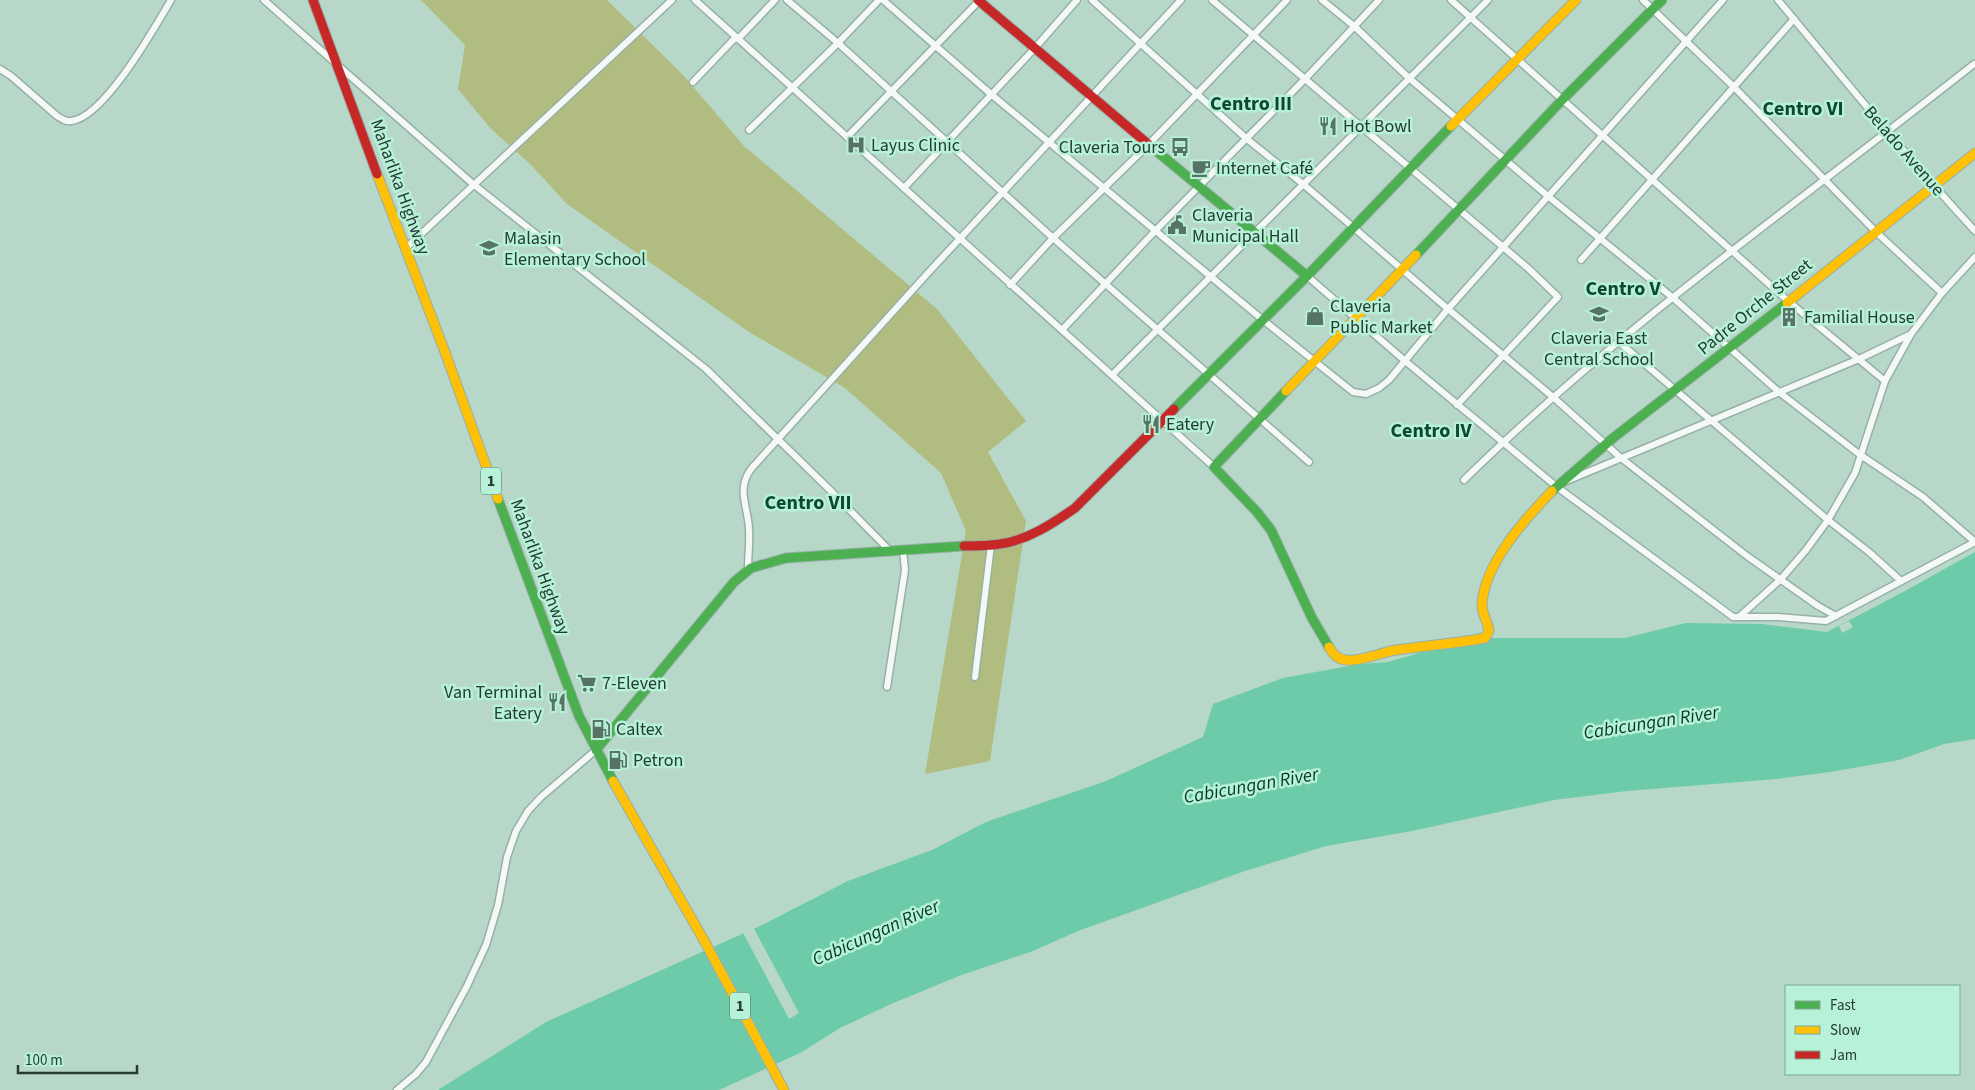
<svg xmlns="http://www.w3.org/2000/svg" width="1975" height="1090" font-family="'Source Sans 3',sans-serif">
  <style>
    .green { fill: #b1bd80 }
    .water { fill: #6dcbaa }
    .pier { fill: #b7d7c9 }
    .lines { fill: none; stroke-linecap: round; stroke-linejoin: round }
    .street-casing { stroke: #97b0a5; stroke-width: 9 }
    .fast-casing { stroke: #97b0a5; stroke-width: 11 }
    .slow-casing { stroke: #97b0a5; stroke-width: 11 }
    .jam-casing { stroke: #97b0a5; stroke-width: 11 }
    .street { stroke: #f4f9f7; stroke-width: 6 }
    .fast { stroke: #4caf50; stroke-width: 9 }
    .slow { stroke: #ffc107; stroke-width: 9 }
    .jam { stroke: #c62828; stroke-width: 9 }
    .labels { text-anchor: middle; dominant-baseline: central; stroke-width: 5; stroke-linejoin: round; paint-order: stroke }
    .shield { fill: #b7f1d8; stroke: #507264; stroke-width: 1 }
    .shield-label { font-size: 16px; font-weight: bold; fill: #243c32 }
    .poi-label { font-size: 18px; fill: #243c32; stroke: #b7f1d8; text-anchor: start }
    .street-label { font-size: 18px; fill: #243c32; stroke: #b7f1d8 }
    .water-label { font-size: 19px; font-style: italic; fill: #023a29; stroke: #b7f1d8 }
    .quarter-label { font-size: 20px; font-weight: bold; fill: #0c4834; stroke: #b7f1d8 }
  </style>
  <rect width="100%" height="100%" fill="#b7d7c9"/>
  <path class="green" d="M421,0H607L683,75L744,146L937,309L1026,421L988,452L1026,521L990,761L925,774L966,531L941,473L845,388L749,332L567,204L531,165L491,129L458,89L465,45Z"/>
  <path class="water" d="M1975,552V739L1944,744L1899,760L1830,772L1776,779L1627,791L1554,800L1412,831L1326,846L1245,871L1078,931L1033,951L959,976L891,1004L840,1028L802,1052L719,1090H438L546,1022L762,925L848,881L932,850L986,822L1106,781L1203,737L1213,704L1283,678L1360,664L1388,662L1470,638H1625L1686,623L1762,624L1827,632L1905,591Z"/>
  <g class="pier">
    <path d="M1849,621L1853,627L1842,633L1839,626Z"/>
    <path d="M753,927L799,1013L789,1019L742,931Z"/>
  </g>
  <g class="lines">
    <g class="street-casing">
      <g id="street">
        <path d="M264,0L333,61"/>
        <path d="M695,0L1214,467"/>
        <path d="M787,0L838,43L1053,238L1309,462"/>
        <path d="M883,0L992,95L1263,320L1353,392L1366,394L1379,388L1389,380L1448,309L1723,0"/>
        <path d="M1092,0L1247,139L1303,184L1448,309L1553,397L1621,458L1747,556L1818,606L1836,616"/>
        <path d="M1212,0L1529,269L1558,297L1457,405"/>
        <path d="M1322,0L1354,26L1409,78L1549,197L1672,297L1779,392L1859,454L1923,497L1975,542"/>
        <path d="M1451,0L1788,301L1885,381"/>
        <path d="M1643,0L1734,87L1876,232L1942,293"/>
        <path d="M1778,0C1843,78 1906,156 1975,231"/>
        <path d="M738,39L775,0"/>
        <path d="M341,68L473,184L706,369L830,490L891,552"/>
        <path d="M0,69L11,76L57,116C62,119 66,122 71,121C104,118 155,27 171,0"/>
        <path d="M693,82L736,37"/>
        <path d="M749,130L838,43L879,0"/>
        <path d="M847,137L980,0"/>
        <path d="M904,188L1035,48L1077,0"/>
        <path d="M405,249L672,0"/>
        <path d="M1581,260L1794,19"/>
        <path d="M1307,276L1404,360L1557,487L1733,617H1778L1826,621L1975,542"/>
        <path d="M1010,285L1053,238L1149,144L1287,0"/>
        <path d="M1062,330L1156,230L1305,79L1379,0"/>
        <path d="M1619,342L1828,520L1869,552L1901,581"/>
        <path d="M1112,375L1488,0"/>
        <path d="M1464,480C1621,326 1802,200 1974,64"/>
        <path d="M1564,482L1859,359L1911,334L1942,293L1975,257"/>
        <path d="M748,568C748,555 750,542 749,529C748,506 736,490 751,469L927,274L1181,0"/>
        <path d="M1739,617L1781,579L1806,550L1828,520L1855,473L1885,381L1911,334"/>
        <path d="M975,677L991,545"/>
        <path d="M887,687L905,570L903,551"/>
        <path d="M397,1090L416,1074L426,1062L467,986L486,945L498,905L507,857L516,831L528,811L541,797L596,750"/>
      </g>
    </g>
    <g class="fast-casing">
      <g id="fast">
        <path d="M1148,144L1307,276"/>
        <path d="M1416,255L1563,99L1662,0"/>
        <path d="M1286,391L1214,467L1257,512L1271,530L1312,618L1329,647"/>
        <path d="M1174,409L1307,276L1451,126"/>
        <path d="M1552,491L1613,438L1787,303"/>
        <path d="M498,499L579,716L613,781"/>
        <path d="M596,750L734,582L751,568L786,558L964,546"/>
      </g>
    </g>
    <g class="slow-casing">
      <g id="slow">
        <path d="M1451,126L1576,0"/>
        <path d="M377,174L445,352L498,499"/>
        <path d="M1787,303L1975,153"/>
        <path d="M1286,391L1416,255"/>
        <path d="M1329,647C1333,654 1337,659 1346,660C1360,662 1382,652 1396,650C1426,645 1455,644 1485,638L1489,631C1488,622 1482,614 1482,605C1484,564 1525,519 1552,491"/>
        <path d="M613,781L706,944L784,1090"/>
      </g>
    </g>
    <g class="jam-casing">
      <g id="jam">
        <path d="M313,0L377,174"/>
        <path d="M978,0L1148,144"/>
        <path d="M964,546C976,546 988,546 1000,544C1028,540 1052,524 1075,508L1174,409"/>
      </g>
    </g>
    <use href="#street" class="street"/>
    <use href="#fast" class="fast"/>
    <use href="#slow" class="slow"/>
    <use href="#jam" class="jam"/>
  </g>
  <defs>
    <g id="restaurant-bare" transform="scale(1.5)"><path d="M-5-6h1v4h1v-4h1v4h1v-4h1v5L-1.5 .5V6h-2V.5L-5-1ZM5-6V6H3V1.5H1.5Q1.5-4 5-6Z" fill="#577267" stroke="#b7f1d8" stroke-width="2.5" paint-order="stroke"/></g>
    <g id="hospital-bare" transform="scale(1.5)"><path d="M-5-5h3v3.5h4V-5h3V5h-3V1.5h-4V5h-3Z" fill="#577267" stroke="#b7f1d8" stroke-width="2.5" paint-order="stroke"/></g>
    <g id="bus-bare" transform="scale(1.5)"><path d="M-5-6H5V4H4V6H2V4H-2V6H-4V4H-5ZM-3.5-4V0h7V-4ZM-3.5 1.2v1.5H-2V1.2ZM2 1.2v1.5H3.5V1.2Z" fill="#577267" stroke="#b7f1d8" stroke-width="2.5" paint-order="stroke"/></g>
    <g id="cafe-bare" transform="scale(1.5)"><path d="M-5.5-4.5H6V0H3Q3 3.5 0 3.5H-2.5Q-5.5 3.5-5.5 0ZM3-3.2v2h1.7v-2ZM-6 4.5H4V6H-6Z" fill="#577267" stroke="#b7f1d8" stroke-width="2.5" paint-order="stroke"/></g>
    <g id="civic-bare" transform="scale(1.5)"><path d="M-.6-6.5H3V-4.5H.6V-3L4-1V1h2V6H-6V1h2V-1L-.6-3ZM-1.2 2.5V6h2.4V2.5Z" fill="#577267" stroke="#b7f1d8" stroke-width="2.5" paint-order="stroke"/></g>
    <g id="school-bare" transform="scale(1.5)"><path d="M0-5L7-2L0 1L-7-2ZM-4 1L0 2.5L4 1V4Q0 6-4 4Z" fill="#577267" stroke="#b7f1d8" stroke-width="2.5" paint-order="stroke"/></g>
    <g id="shop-bare" transform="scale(1.5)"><path d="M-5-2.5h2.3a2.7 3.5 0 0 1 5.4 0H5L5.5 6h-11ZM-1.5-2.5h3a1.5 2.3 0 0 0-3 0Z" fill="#577267" stroke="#b7f1d8" stroke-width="2.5" paint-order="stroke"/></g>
    <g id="building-bare" transform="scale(1.5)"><path d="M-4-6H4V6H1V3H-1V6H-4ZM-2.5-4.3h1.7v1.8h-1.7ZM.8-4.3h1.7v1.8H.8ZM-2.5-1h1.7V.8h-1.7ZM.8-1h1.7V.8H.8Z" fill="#577267" stroke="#b7f1d8" stroke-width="2.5" paint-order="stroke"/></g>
    <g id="supermarket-bare" transform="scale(1.5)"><path d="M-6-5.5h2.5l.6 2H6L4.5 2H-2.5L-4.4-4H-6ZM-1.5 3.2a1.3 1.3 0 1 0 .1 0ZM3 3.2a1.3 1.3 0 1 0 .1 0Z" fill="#577267" stroke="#b7f1d8" stroke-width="2.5" paint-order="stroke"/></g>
    <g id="fuel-bare" transform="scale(1.5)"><path d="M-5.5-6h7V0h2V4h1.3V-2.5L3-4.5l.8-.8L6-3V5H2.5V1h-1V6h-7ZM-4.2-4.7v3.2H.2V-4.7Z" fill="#577267" stroke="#b7f1d8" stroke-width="2.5" paint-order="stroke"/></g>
  </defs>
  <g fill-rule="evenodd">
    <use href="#restaurant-bare" x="1328" y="126"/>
    <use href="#hospital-bare" x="856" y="145"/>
    <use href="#bus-bare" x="1180" y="147"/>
    <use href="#cafe-bare" x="1201" y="168"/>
    <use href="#civic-bare" x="1177" y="225"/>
    <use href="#school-bare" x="489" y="248"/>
    <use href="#school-bare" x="1599" y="314"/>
    <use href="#shop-bare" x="1315" y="316"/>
    <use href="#building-bare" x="1789" y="317"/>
    <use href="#restaurant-bare" x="1151" y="424"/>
    <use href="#supermarket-bare" x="587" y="683"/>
    <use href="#restaurant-bare" x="557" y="702"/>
    <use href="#fuel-bare" x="601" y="729"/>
    <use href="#fuel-bare" x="618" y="760"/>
  </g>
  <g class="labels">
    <g class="shield">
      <rect x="481" y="467.5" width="20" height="27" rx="4"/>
      <rect x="730" y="992.5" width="20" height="27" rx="4"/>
    </g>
    <g class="shield-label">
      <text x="491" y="481">1</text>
      <text x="740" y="1006">1</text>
    </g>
    <g class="poi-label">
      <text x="1343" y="126">Hot Bowl</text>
      <text x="871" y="145">Layus Clinic</text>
      <text x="1165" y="147" text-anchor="end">Claveria Tours</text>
      <text x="1216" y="168">Internet Café</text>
      <text x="1192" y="215">Claveria<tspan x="1192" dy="21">Municipal Hall</tspan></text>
      <text x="504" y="238">Malasin<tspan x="504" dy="21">Elementary School</tspan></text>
      <text x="1330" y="306">Claveria<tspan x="1330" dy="21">Public Market</tspan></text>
      <text x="1804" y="317">Familial House</text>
      <text x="1599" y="338" text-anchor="middle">Claveria East<tspan x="1599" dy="21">Central School</tspan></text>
      <text x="1166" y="424">Eatery</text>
      <text x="602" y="683">7-Eleven</text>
      <text x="542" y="692" text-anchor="end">Van Terminal<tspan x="542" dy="21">Eatery</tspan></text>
      <text x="616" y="729">Caltex</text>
      <text x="633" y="760">Petron</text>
    </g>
    <g class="street-label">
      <text transform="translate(1904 151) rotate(49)">Belado Avenue</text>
      <text transform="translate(400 187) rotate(70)">Maharlika Highway</text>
      <text transform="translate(1755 307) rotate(-39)">Padre Orche Street</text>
      <text transform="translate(540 567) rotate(70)">Maharlika Highway</text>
    </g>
    <g class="water-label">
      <text transform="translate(1651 723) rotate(-9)">Cabicungan River</text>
      <text transform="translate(1251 786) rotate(-10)">Cabicungan River</text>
      <text transform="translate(876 933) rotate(-24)">Cabicungan River</text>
    </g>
    <g class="quarter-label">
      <text x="1251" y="104">Centro III</text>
      <text x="1803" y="109">Centro VI</text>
      <text x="1623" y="289">Centro V</text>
      <text x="1431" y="431">Centro IV</text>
      <text x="808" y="503">Centro VII</text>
    </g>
  </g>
  <rect x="1785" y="985" width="175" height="90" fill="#b7f1d8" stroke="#7ca996"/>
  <rect x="1795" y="1001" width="25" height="8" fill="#4caf50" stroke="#7ca996"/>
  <text x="1830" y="1010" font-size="15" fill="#243c32">Fast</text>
  <rect x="1795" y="1026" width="25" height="8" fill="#ffc107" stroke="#7ca996"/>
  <text x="1830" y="1035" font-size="15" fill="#243c32">Slow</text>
  <rect x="1795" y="1051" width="25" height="8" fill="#c62828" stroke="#7ca996"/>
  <text x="1830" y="1060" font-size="15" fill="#243c32">Jam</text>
  <path d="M18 1065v8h119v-8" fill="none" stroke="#243c32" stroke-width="2.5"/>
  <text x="25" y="1065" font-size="15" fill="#243c32" stroke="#b7f1d8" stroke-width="4" paint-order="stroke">100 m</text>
</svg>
